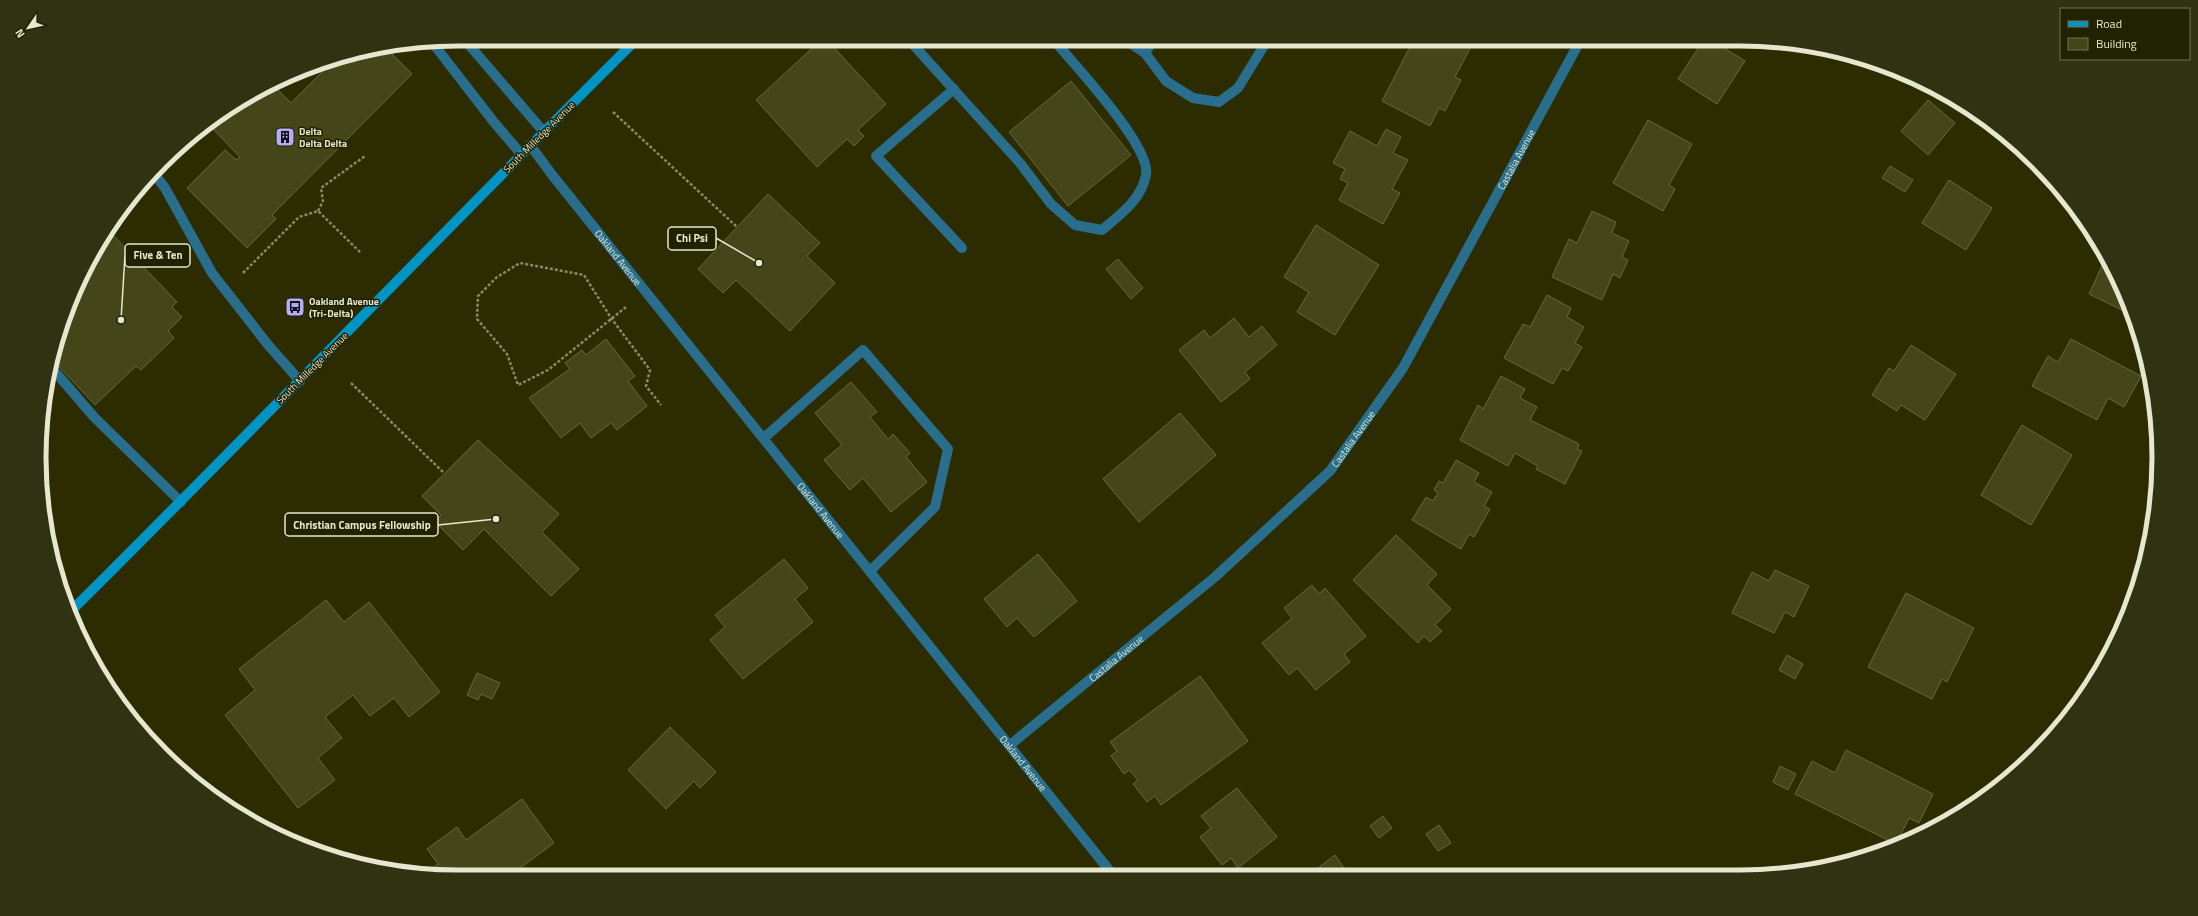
<svg xmlns="http://www.w3.org/2000/svg" width="2198" height="916" font-family="'Titillium Web',sans-serif">
  <style>
    .building { fill: #444518; stroke: #66683b }
    .lines { fill: none; stroke-linecap: round; stroke-linejoin: round }
    .path { stroke: #888966; stroke-width: 2.5; stroke-dasharray: 3 2; stroke-linecap: butt }
    .lane { stroke: #296e8c; stroke-width: 10 }
    .street { stroke: #296e8c; stroke-width: 10 }
    .secondary { stroke: #0094c4; stroke-width: 10 }
    .labels { text-anchor: middle; dominant-baseline: central; stroke-width: 3; stroke-linejoin: round; paint-order: stroke }
    .poi-label { font-size: 10px; font-weight: bold; fill: #e5e7ce; stroke: #212201; text-anchor: start }
    .street-label { font-size: 10px; fill: #e5e7ce; stroke: #212201 }
    .rim { fill: none; stroke: #e5e7ce; stroke-width: 5 }
    .leader { fill: none; stroke: #e5e7ce; stroke-width: 1.5 }
    .callout-dot { fill: #e5e7ce; stroke: #212201; stroke-width: 1.5 }
    .callout { fill: #212201; stroke: #e5e7ce; stroke-width: 1.5 }
    .callout-label { font-size: 11px; text-anchor: middle; font-weight: bold; fill: #e5e7ce }
  </style>
  <rect width="100%" height="100%" fill="#2c2c00"/>
  <g class="building">
    <path d="M822,39H826L886,104L858,130L864,136L854,146L847,139L817,167L756,100Z"/>
    <path d="M1414,39H1475L1455,77L1461,80L1445,111L1439,108L1430,126L1382,101Z"/>
    <path d="M1704,39H1710L1745,61L1717,104L1678,79Z"/>
    <path d="M384,46L412,74L272,215L276,219L247,248L187,188L225,150L236,160L240,157L208,124L249,95L272,84L291,103L336,58Z"/>
    <path d="M1071,81L1131,155L1068,206L1009,132Z"/>
    <path d="M1928,100L1955,123L1928,155L1901,131Z"/>
    <path d="M1648,120L1692,144L1669,185L1675,189L1663,211L1613,183Z"/>
    <path d="M1386,129L1401,137L1393,153L1408,160L1392,189L1400,193L1383,224L1339,200L1348,183L1340,179L1345,169L1333,163L1350,131L1377,146Z"/>
    <path d="M1890,166L1913,180L1905,192L1882,178Z"/>
    <path d="M1949,180L1992,208L1966,250L1922,223Z"/>
    <path d="M768,194L820,243L807,256L835,283L790,331L736,280L723,293L698,269Z"/>
    <path d="M1592,211L1616,222L1612,233L1629,241L1622,257L1628,260L1620,278L1613,274L1602,300L1552,277L1569,239L1577,243Z"/>
    <path d="M1316,225L1379,265L1335,335L1297,312L1309,292L1284,277Z"/>
    <path d="M112,234L177,302L172,307L182,317L168,331L174,338L141,370L136,366L95,405L53,360L59,353L55,348L61,323L94,250Z"/>
    <path d="M2106,257L2116,272L2130,314L2089,294Z"/>
    <path d="M1118,259L1143,288L1131,299L1106,269Z"/>
    <path d="M1547,295L1571,308L1567,317L1584,327L1575,343L1582,347L1568,371L1562,368L1553,384L1504,358L1523,324L1530,327Z"/>
    <path d="M1234,318L1249,337L1262,326L1277,345L1245,372L1250,379L1221,402L1179,350L1204,330L1210,338Z"/>
    <path d="M606,339L635,376L628,381L647,406L617,430L611,423L591,438L580,423L561,438L529,398L570,369L565,363L582,350L586,355Z"/>
    <path d="M2071,339L2141,376L2124,407L2108,398L2097,420L2032,386L2048,356L2058,362Z"/>
    <path d="M1911,345L1956,374L1925,420L1901,405L1897,411L1872,395L1889,368L1894,371Z"/>
    <path d="M1501,376L1525,389L1520,398L1537,407L1530,420L1579,444L1577,449L1582,451L1565,484L1536,469L1538,466L1515,453L1508,466L1460,440L1478,405L1483,409Z"/>
    <path d="M851,382L877,412L870,417L888,439L893,434L910,453L906,457L927,482L891,512L863,478L850,490L824,460L842,445L815,413Z"/>
    <path d="M1180,413L1216,455L1139,522L1103,479Z"/>
    <path d="M42,419L49,427L41,435Z"/>
    <path d="M2022,425L2072,455L2031,525L1981,495Z"/>
    <path d="M478,440L559,514L542,532L579,569L551,596L484,529L463,550L435,522L441,515L422,496Z"/>
    <path d="M1456,460L1479,473L1474,482L1492,492L1484,506L1490,509L1474,537L1469,534L1461,549L1412,520L1426,497L1433,501L1438,493L1434,490L1439,481L1443,483Z"/>
    <path d="M1396,535L1437,574L1427,585L1451,609L1435,625L1442,631L1430,642L1424,636L1418,643L1353,580Z"/>
    <path d="M1038,554L1077,601L1034,637L1017,618L1007,627L984,599Z"/>
    <path d="M784,559L808,588L795,599L813,622L743,679L710,640L725,627L715,615Z"/>
    <path d="M1775,570L1809,586L1794,617L1785,612L1774,633L1732,613L1752,572L1769,581Z"/>
    <path d="M1312,585L1319,594L1325,588L1366,636L1344,654L1350,662L1316,690L1297,668L1289,675L1262,643L1292,618L1284,608Z"/>
    <path d="M1906,593L1974,628L1947,682L1942,679L1932,699L1868,667Z"/>
    <path d="M326,600L344,622L369,602L440,692L409,717L394,698L370,716L353,695L325,717L342,738L318,758L335,780L298,808L225,715L255,690L239,669Z"/>
    <path d="M1787,655L1803,664L1795,679L1779,670Z"/>
    <path d="M477,673L500,683L492,699L481,694L478,700L467,695Z"/>
    <path d="M1200,676L1248,741L1161,805L1155,796L1147,802L1133,784L1138,780L1129,770L1124,774L1111,756L1117,751L1110,742Z"/>
    <path d="M670,727L716,772L700,788L694,781L666,809L628,770Z"/>
    <path d="M1846,750L1933,794L1919,823L1909,818L1896,844L1795,794L1812,761L1835,773Z"/>
    <path d="M1780,766L1796,774L1788,790L1773,782Z"/>
    <path d="M1237,788L1277,837L1238,868L1231,858L1222,865L1200,837L1211,828L1201,816Z"/>
    <path d="M522,799L554,843L508,877L424,875L438,864L427,849L457,827L466,840Z"/>
    <path d="M1383,816L1392,828L1379,838L1370,826Z"/>
    <path d="M1439,825L1451,843L1438,851L1426,834Z"/>
    <path d="M1335,855L1349,875H1309Z"/>
  </g>
  <g class="lines">
    <g class="path">
      <path d="M613,112L737,227"/>
      <path d="M318,211L323,201L321,188L365,156"/>
      <path d="M243,273L299,217L318,211L361,253"/>
      <path d="M626,307L548,370L518,385L507,354L477,319L478,296L497,277L520,263L584,275L611,318L650,370L646,386L661,405"/>
      <path d="M351,383L444,473"/>
    </g>
    <g class="lane">
      <path d="M464,39L543,131"/>
      <path d="M908,39L1020,163L1051,204L1075,225L1102,230C1121,214 1141,200 1146,175C1152,147 1072,62 1053,39"/>
      <path d="M1124,39L1145,53L1166,81L1193,98L1219,102L1238,88L1268,39"/>
      <path d="M432,42L493,121L521,154"/>
      <path d="M1145,53L1154,39"/>
      <path d="M954,89L876,156L962,248"/>
      <path d="M153,172L165,188L212,273L269,346L300,381"/>
      <path d="M51,367L94,417L181,502"/>
      <path d="M764,438L863,350L948,449L935,507L870,571"/>
    </g>
    <g class="street">
      <path id="s1" d="M530,145L553,176L1113,875"/>
      <path id="s2" d="M1010,745L1215,577L1330,471L1403,368L1581,39"/>
    </g>
    <path class="secondary" d="M70,612C261,423 446,228 637,39"/>
  </g>
  <defs>
    <g id="building-square" transform="scale(1)"><rect x="-9" y="-9" width="18" height="18" rx="4" fill="#b6abf8" stroke="#212201"/><path d="M-4-6H4V6H1V3H-1V6H-4ZM-2.5-4.3h1.7v1.8h-1.7ZM.8-4.3h1.7v1.8H.8ZM-2.5-1h1.7V.8h-1.7ZM.8-1h1.7V.8H.8Z" fill="#111"/></g>
    <g id="bus-square" transform="scale(1)"><rect x="-9" y="-9" width="18" height="18" rx="4" fill="#b6abf8" stroke="#212201"/><path d="M-5-6H5V4H4V6H2V4H-2V6H-4V4H-5ZM-3.5-4V0h7V-4ZM-3.5 1.2v1.5H-2V1.2ZM2 1.2v1.5H3.5V1.2Z" fill="#111"/></g>
  </defs>
  <g fill-rule="evenodd">
    <use href="#building-square" x="285" y="137"/>
    <use href="#bus-square" x="295" y="307"/>
  </g>
  <g class="labels">
    <g class="poi-label">
      <text x="299" y="131">Delta<tspan x="299" dy="12">Delta Delta</tspan></text>
      <text x="309" y="301">Oakland Avenue<tspan x="309" dy="12">(Tri-Delta)</tspan></text>
    </g>
    <g class="street-label">
      <text transform="translate(539 137) rotate(-45)">South Milledge Avenue</text>
      <text stroke="none"><textPath href="#s2" startOffset="785">Castalia Avenue</textPath></text>
      <text stroke="none"><textPath href="#s1" startOffset="143">Oakland Avenue</textPath></text>
      <text transform="translate(312 368) rotate(-45)">South Milledge Avenue</text>
      <text stroke="none"><textPath href="#s2" startOffset="461">Castalia Avenue</textPath></text>
      <text stroke="none"><textPath href="#s1" startOffset="467">Oakland Avenue</textPath></text>
      <text stroke="none"><textPath href="#s2" startOffset="137">Castalia Avenue</textPath></text>
      <text stroke="none"><textPath href="#s1" startOffset="791">Oakland Avenue</textPath></text>
    </g>
  </g>
  <path d="M0 0H2198V916H0ZM458 46H1740A412 412 0 0 1 2152 458V458A412 412 0 0 1 1740 870H458A412 412 0 0 1 46 458V458A412 412 0 0 1 458 46Z" fill="#313211" fill-rule="evenodd"/>
  <path class="rim" d="M458 46H1740A412 412 0 0 1 2152 458V458A412 412 0 0 1 1740 870H458A412 412 0 0 1 46 458V458A412 412 0 0 1 458 46Z"/>
  <path class="leader" d="M759 263L716 238M121 320L125 255M496 519L438 525"/>
  <g class="callout-dot">
    <circle cx="759" cy="263" r="4"/>
    <circle cx="121" cy="320" r="4"/>
    <circle cx="496" cy="519" r="4"/>
  </g>
  <g class="callout">
    <rect x="668" y="227" width="48" height="23" rx="4"/>
    <rect x="125" y="244" width="65" height="23" rx="4"/>
    <rect x="285" y="513" width="153" height="23" rx="4"/>
  </g>
  <g class="callout-label">
    <text x="692" y="242">Chi Psi</text>
    <text x="158" y="259">Five &amp; Ten</text>
    <text x="362" y="529">Christian Campus Fellowship</text>
  </g>
  <rect x="2060" y="8" width="130" height="52" fill="#212201" stroke="#6f7153"/>
  <rect x="2068" y="21" width="20" height="6" fill="#0094c4" stroke="#6f7153"/>
  <text x="2096" y="28" font-size="12" fill="#e5e7ce">Road</text>
  <rect x="2068" y="38" width="20" height="12" fill="#444518" stroke="#6f7153"/>
  <text x="2096" y="48" font-size="12" fill="#e5e7ce">Building</text>
  <g transform="translate(28 28) rotate(236)" stroke="#212201" stroke-width="3" paint-order="stroke">
  <path d="M0-3L7 15L0 10L-7 15Z" fill="#e5e7ce"/>
  <text y="-6" font-size="11" font-weight="bold" text-anchor="middle" fill="#e5e7ce">N</text>
  </g>
</svg>
